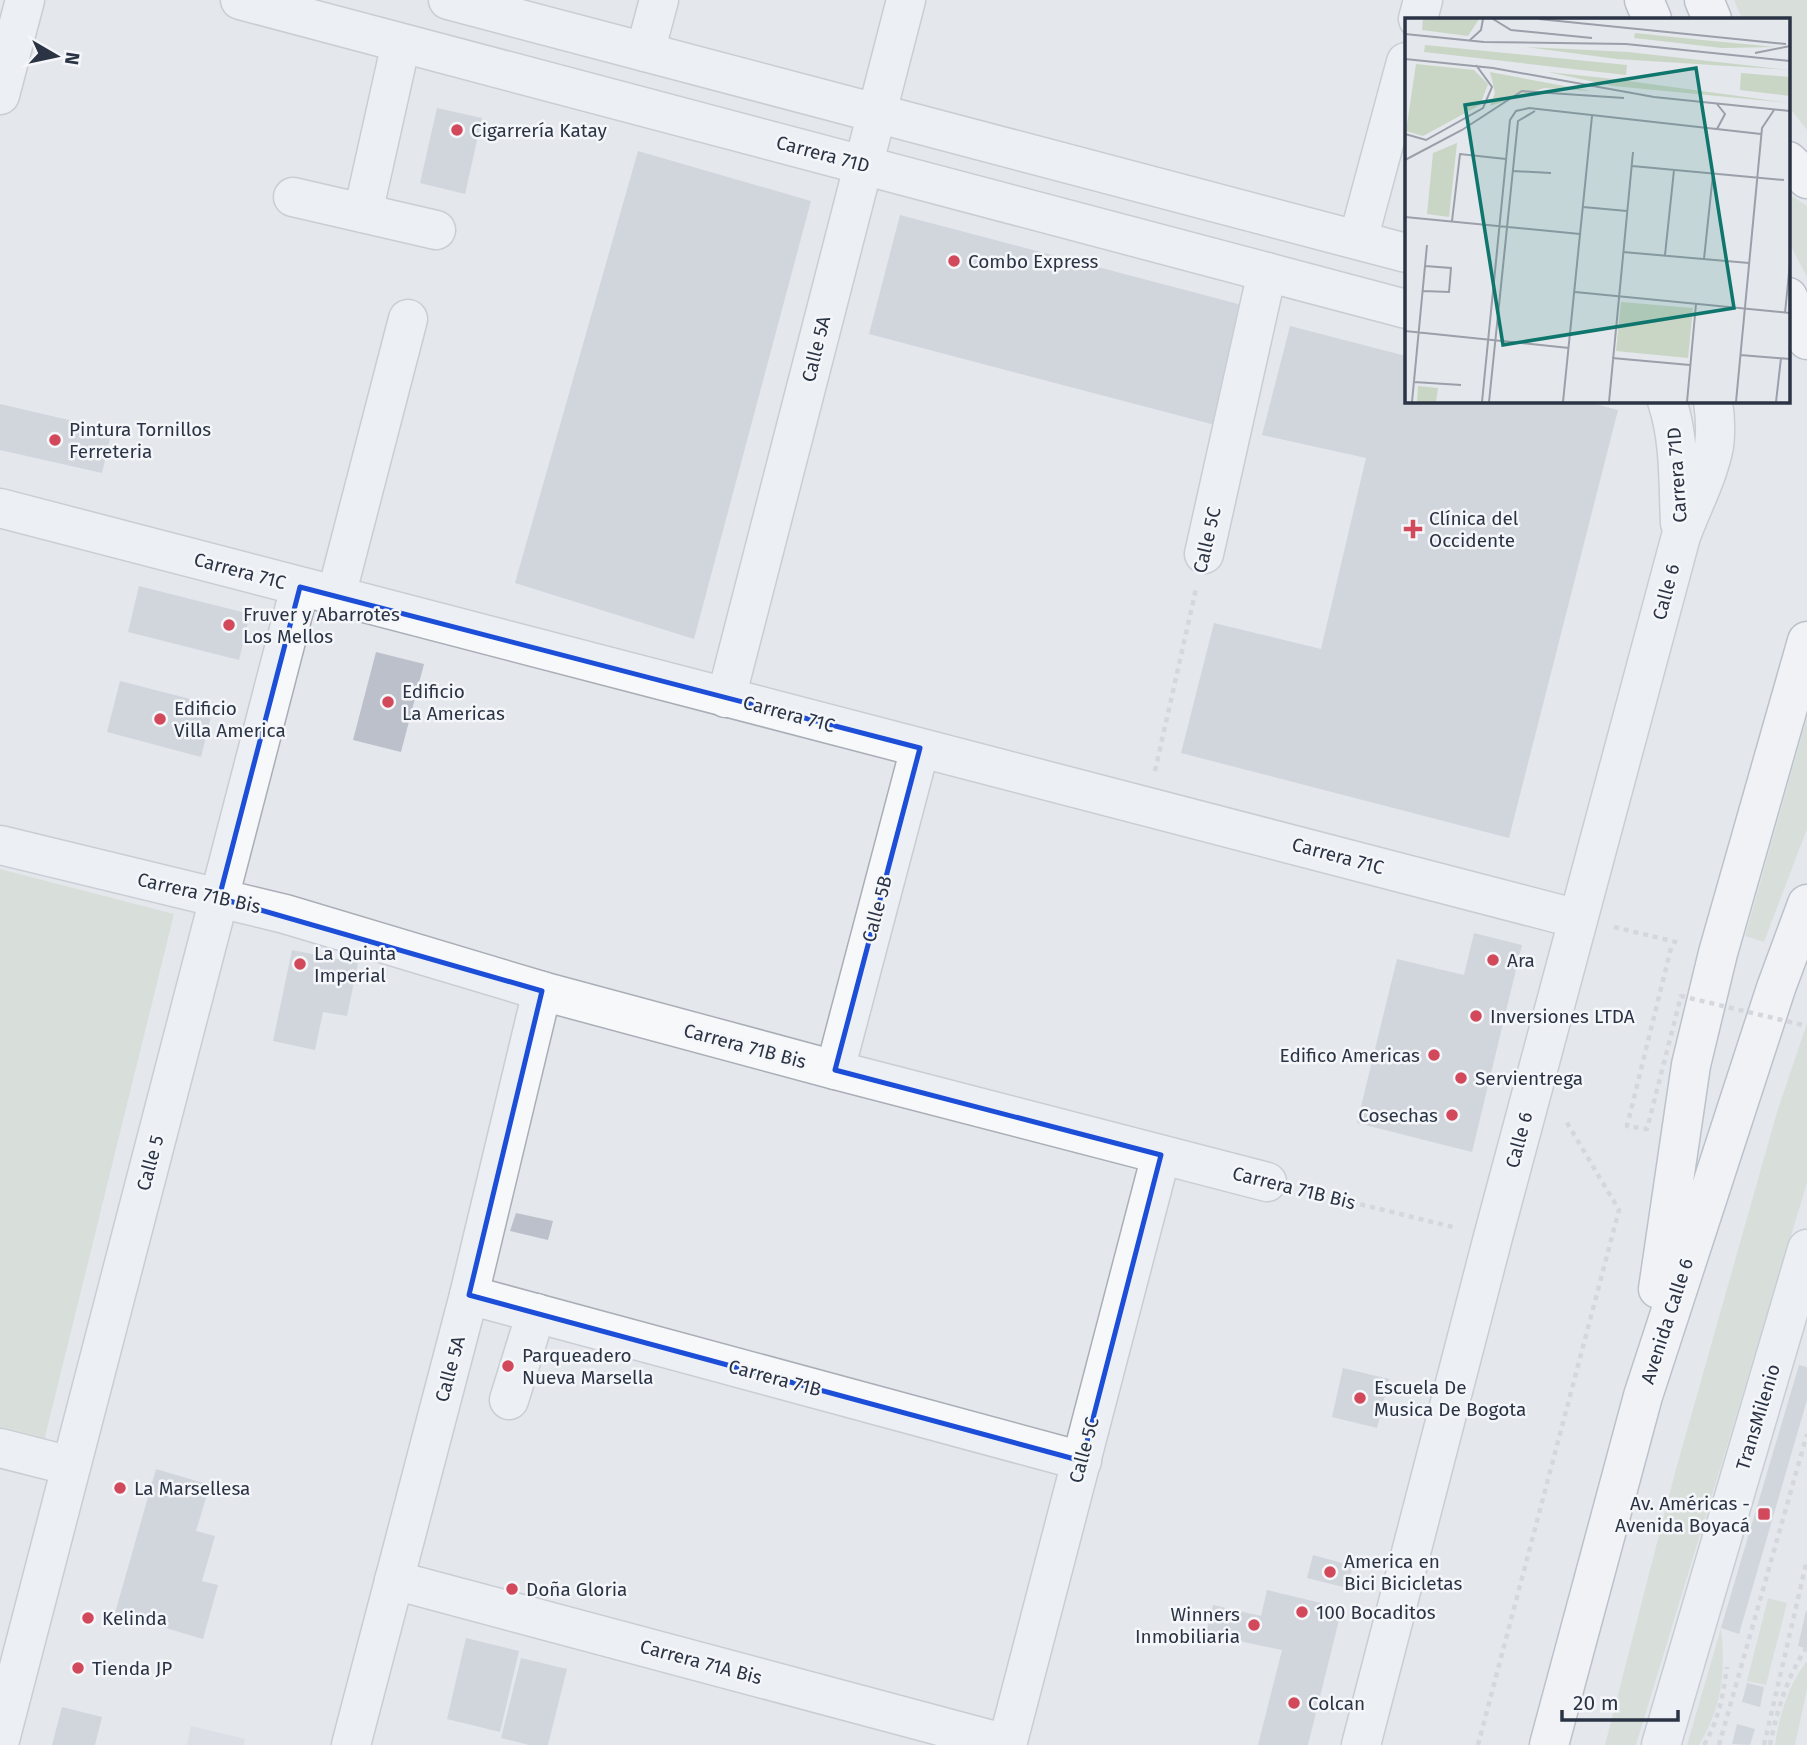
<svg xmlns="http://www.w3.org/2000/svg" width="1807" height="1745" font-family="'Fira Sans',sans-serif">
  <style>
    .built { fill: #d2d6de }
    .green { fill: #c9d6c5 }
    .building { fill: #bbc0ca }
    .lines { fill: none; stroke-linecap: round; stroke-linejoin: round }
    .minor-casing { stroke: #a9aeb7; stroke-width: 41 }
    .highway-casing { stroke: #8b94a3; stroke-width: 41 }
    .path { stroke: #c2c5cb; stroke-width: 4.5; stroke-dasharray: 5 5; stroke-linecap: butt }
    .minor { stroke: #f7f8fa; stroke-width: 38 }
    .highway { stroke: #fff; stroke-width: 38 }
    .path-bridge { stroke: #c2c5cb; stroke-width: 4.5; stroke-dasharray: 5 5; stroke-linecap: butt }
    .marked { fill: none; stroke: #1d4ed8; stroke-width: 5; stroke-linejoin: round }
    .poi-dot { fill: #d1495b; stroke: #f4f6f9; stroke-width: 2.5 }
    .labels { text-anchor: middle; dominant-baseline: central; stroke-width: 5; stroke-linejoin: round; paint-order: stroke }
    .poi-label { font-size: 19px; fill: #2b3445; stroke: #f4f6f9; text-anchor: start }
    .street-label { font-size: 19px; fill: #2b3445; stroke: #f4f6f9 }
    .inset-road { fill: none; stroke: #9a9fa9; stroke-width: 2 }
    .view { fill: #0f766e; fill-opacity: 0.15; stroke: #0f766e; stroke-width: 3.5 }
    .inset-edge { fill: none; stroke: #2b3445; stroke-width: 3.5 }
  </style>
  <rect width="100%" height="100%" fill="#e4e7ec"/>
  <path class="built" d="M191,1726L245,1739L244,1745H187Z"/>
  <g class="green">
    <path d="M1734,0H1807V130L1788,106V19H1742Z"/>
    <path d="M1788,193L1807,206V277L1788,241Z"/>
    <path d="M1807,717V829L1764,942L1745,936Z"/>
    <path d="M0,869L174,914L44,1441L0,1429Z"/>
    <path d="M1807,1023V1183L1636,1745H1605L1676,1469L1777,1112Z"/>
    <path d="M1768,1598L1787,1603L1766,1685L1747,1681Z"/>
    <path d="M1721,1628C1726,1672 1722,1707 1699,1745H1687Z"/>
    <path d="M1807,1661V1689L1795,1745H1775C1779,1716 1788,1685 1807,1661Z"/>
  </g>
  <g class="building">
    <path d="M437,108L482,118L465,194L420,183Z"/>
    <path d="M638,151L811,201L694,639L515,583Z"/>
    <path d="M900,215L1246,306L1215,425L869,334Z"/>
    <path d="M1290,326L1406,356V401H1583L1618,410L1509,838L1181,753L1214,623L1321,649L1366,458L1262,435Z"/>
    <path d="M0,404L112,430L102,473L0,450Z"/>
    <path d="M139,586L250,614L239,660L128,632Z"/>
    <path d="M376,652L424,664L401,752L353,740Z"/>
    <path d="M120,681L214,705L201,757L107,732Z"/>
    <path d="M1474,933L1522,945L1472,1152L1357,1123L1397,959L1464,975Z"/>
    <path d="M292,950L358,963L347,1016L323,1012L315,1050L273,1041Z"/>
    <path d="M516,1213L553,1221L548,1240L510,1231Z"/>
    <path d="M1799,1365L1807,1367V1400L1739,1634L1721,1628Z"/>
    <path d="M1343,1368L1389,1379L1377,1428L1332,1417Z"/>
    <path d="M156,1469L210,1485L196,1531L215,1536L202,1581L218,1585L203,1639L115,1613Z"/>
    <path d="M1313,1555L1353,1566L1347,1588L1307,1578Z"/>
    <path d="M1267,1590L1342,1608L1308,1745H1258L1282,1650L1206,1634L1213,1605L1261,1616Z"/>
    <path d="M1806,1611H1807V1649L1798,1646Z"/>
    <path d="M466,1638L519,1651L500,1732L447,1719Z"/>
    <path d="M521,1658L567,1669L548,1745H529L501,1738Z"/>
    <path d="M1747,1683L1764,1687L1760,1707L1742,1702Z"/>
    <path d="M62,1707L102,1717L95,1745H52Z"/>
    <path d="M1737,1724L1755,1729L1750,1745L1732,1744Z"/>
  </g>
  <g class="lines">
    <g class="minor-casing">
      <g id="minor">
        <path d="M240,0L1406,309"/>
        <path d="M448,0L1406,253"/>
        <path d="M1418,19L1423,0"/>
        <path d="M645,52L659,0"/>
        <path d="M0,95L25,0"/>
        <path d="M293,197L436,230"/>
        <path d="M363,213L401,43"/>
        <path d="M1358,240L1406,62"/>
        <path d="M1667,401C1680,440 1678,482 1680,523"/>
        <path d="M0,508L1578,919"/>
        <path d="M1204,554L1267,272"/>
        <path d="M336,596L408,319"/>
        <path d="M726,698L906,0"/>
        <path d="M0,845L285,914L542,991L835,1070L1267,1182"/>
        <path d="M835,1070L920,748"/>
        <path d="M469,1295L1082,1461"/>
        <path d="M509,1400L536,1313"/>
        <path d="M0,1448L71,1466"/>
        <path d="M394,1580L1007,1744"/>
        <path d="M0,1740L300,587"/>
        <path d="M351,1745L469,1295L542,991"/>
        <path d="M1007,1745L1161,1155"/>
        <path d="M1361,1745L1493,1237L1681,536C1692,506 1708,477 1714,446C1716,431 1715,415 1713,401"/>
        <path d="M1661,1745L1807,1249"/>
      </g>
    </g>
    <g class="highway-casing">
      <g id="highway">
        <path d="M1644,0L1652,19"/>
        <path d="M1704,0L1712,19"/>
        <path d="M1788,161L1807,179"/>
        <path d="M1788,297L1807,340"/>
        <path d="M1658,1289L1691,1065L1718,953L1807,641"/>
        <path d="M1549,1745L1643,1396L1776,988L1807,904"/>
      </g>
    </g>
    <g class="path">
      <path d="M1155,771L1196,589"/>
      <path d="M1614,927L1680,943"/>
      <path d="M1302,1190L1457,1228"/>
      <path d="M1478,1745L1619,1210L1566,1121"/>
      <path d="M1704,1745C1719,1719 1723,1696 1727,1667"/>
      <path d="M1719,1745L1807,1434"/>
      <path d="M1764,1745L1807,1560"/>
      <path d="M1770,1745C1777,1710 1787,1678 1806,1648"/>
    </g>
    <use href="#minor" class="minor"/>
    <use href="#highway" class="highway"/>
    <path class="path-bridge" d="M1671,948L1627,1126L1647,1129L1681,996L1807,1026"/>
  </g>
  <path d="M0 0H1807V1745H0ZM300,587L920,748L835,1070L1161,1155L1082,1461L469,1295L542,991L219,898Z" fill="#e4e7ec" fill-opacity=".55" fill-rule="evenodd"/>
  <path class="marked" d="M300,587L920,748L835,1070L1161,1155L1082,1461L469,1295L542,991L219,898Z"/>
  <g class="poi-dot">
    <circle cx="457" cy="130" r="7"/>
    <circle cx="954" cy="261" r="7"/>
    <circle cx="55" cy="440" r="7"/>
    <path d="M1409.5 518.5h7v7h7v7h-7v7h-7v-7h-7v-7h7z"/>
    <circle cx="229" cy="625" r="7"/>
    <circle cx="388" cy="702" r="7"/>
    <circle cx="160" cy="719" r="7"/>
    <circle cx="1493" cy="960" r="7"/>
    <circle cx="300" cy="964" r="7"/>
    <circle cx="1476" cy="1016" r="7"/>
    <circle cx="1434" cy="1055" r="7"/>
    <circle cx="1461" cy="1078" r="7"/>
    <circle cx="1452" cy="1115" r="7"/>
    <circle cx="508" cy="1366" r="7"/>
    <circle cx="1360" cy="1398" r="7"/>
    <circle cx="120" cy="1488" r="7"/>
    <rect x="1757" y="1507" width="14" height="14" rx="3.5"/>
    <circle cx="1330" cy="1572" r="7"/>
    <circle cx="512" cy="1589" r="7"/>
    <circle cx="1302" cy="1612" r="7"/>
    <circle cx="88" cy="1618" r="7"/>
    <circle cx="1254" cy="1625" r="7"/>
    <circle cx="78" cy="1668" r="7"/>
    <circle cx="1294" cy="1703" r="7"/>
  </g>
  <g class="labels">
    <g class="poi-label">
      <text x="471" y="130">Cigarrería Katay</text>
      <text x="968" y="261">Combo Express</text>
      <text x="69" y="429">Pintura Tornillos<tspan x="69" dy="22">Ferreteria</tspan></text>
      <text x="1429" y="518">Clínica del<tspan x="1429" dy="22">Occidente</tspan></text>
      <text x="243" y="614">Fruver y Abarrotes<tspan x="243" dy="22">Los Mellos</tspan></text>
      <text x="402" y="691">Edificio<tspan x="402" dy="22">La Americas</tspan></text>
      <text x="174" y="708">Edificio<tspan x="174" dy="22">Villa America</tspan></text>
      <text x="314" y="953">La Quinta<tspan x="314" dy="22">Imperial</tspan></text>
      <text x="1507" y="960">Ara</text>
      <text x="1490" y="1016">Inversiones LTDA</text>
      <text x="1420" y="1055" text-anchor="end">Edifico Americas</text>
      <text x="1475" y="1078">Servientrega</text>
      <text x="1438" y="1115" text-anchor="end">Cosechas</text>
      <text x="522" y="1355">Parqueadero<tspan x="522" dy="22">Nueva Marsella</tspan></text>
      <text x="1374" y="1387">Escuela De<tspan x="1374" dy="22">Musica De Bogota</tspan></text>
      <text x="134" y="1488">La Marsellesa</text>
      <text x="1750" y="1503" text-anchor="end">Av. Américas -<tspan x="1750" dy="22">Avenida Boyacá</tspan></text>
      <text x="1344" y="1561">America en<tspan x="1344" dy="22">Bici Bicicletas</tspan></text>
      <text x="526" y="1589">Doña Gloria</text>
      <text x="1316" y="1612">100 Bocaditos</text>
      <text x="1240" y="1614" text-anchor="end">Winners<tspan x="1240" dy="22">Inmobiliaria</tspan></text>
      <text x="102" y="1618">Kelinda</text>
      <text x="92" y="1668">Tienda JP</text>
      <text x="1308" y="1703">Colcan</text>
    </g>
    <g class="street-label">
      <text transform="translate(823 154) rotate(15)">Carrera 71D</text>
      <text transform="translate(816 349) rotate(-76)">Calle 5A</text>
      <text transform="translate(1677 475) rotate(-94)">Carrera 71D</text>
      <text transform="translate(1207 540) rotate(-77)">Calle 5C</text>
      <text transform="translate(240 571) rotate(15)">Carrera 71C</text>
      <text transform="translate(1666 592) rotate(-75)">Calle 6</text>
      <text transform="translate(789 714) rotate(15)">Carrera 71C</text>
      <text transform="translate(1338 856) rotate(15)">Carrera 71C</text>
      <text transform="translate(199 893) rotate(13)">Carrera 71B Bis</text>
      <text transform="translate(877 909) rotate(-75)">Calle 5B</text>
      <text transform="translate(745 1046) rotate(15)">Carrera 71B Bis</text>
      <text transform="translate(1519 1140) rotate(-75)">Calle 6</text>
      <text transform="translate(150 1163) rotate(-75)">Calle 5</text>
      <text transform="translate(1294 1188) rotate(14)">Carrera 71B Bis</text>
      <text transform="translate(1667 1321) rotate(-72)">Avenida Calle 6</text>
      <text transform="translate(450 1369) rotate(-75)">Calle 5A</text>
      <text transform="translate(775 1378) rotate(15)">Carrera 71B</text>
      <text transform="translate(1758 1417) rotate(-73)">TransMilenio</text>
      <text transform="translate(1084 1450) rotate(-75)">Calle 5C</text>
      <text transform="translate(701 1662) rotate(15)">Carrera 71A Bis</text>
    </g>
  </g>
  <g transform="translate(1405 18)">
    <rect width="385" height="385" fill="#e4e7ec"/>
    <path d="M18,1H74L63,18L17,12ZM230,15L297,22L371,29L317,30L229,20ZM20,27L222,47L221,57L19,34ZM121,29L223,34L385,52L212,41ZM11,46L69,52L83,66L75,87L18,118L1,113ZM85,54L186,73L139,70L85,88L90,75ZM143,54L209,61L385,85L208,68ZM336,55L385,59V78L335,72ZM52,125L44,199L22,196L28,135ZM216,284L288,290L283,340L211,333ZM13,368L33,370L31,384H12Z" fill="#c9d6c5"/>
    <path class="inset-road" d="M88,1L106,12L187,20M134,1L381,26M0,16L79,24L221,26L385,43M64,23L76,12L78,1M350,35L385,28M0,41L88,50L249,79L385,93M312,86L320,96L312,111M0,116L21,122L78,90L87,69L71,47M0,142L57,112L117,73L219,80M227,148L379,162M108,153L146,155M178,189L222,193M0,199L175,216M47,203L55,136L101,141M218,234L344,245M260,237L269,152M299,241L308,156M18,273L44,274L46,250L20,248M170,274L385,295M380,295L385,245M0,313L164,330M335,337L385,341M207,340L285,347M9,364L56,367M7,384L22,227M77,384L105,102L111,93L124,90L356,116M84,384L113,103L130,93M158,384L187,98M204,384L228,134M282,384L291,286M331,384L357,110L369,92M371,384L376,340"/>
    <path class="view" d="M291,50L329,290L98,327L60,87Z"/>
    <rect width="385" height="385" class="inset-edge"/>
  </g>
  <g transform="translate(56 56) rotate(99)" stroke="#f4f6f9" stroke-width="5" paint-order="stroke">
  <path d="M0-5L12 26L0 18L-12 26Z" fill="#2b3445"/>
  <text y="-10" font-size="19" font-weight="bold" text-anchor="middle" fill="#2b3445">N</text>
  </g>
  <path d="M1562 1710v10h116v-10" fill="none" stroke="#2b3445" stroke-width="3.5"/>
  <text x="1573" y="1710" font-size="21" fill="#2b3445" stroke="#f4f6f9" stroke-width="5" paint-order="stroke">20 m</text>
</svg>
